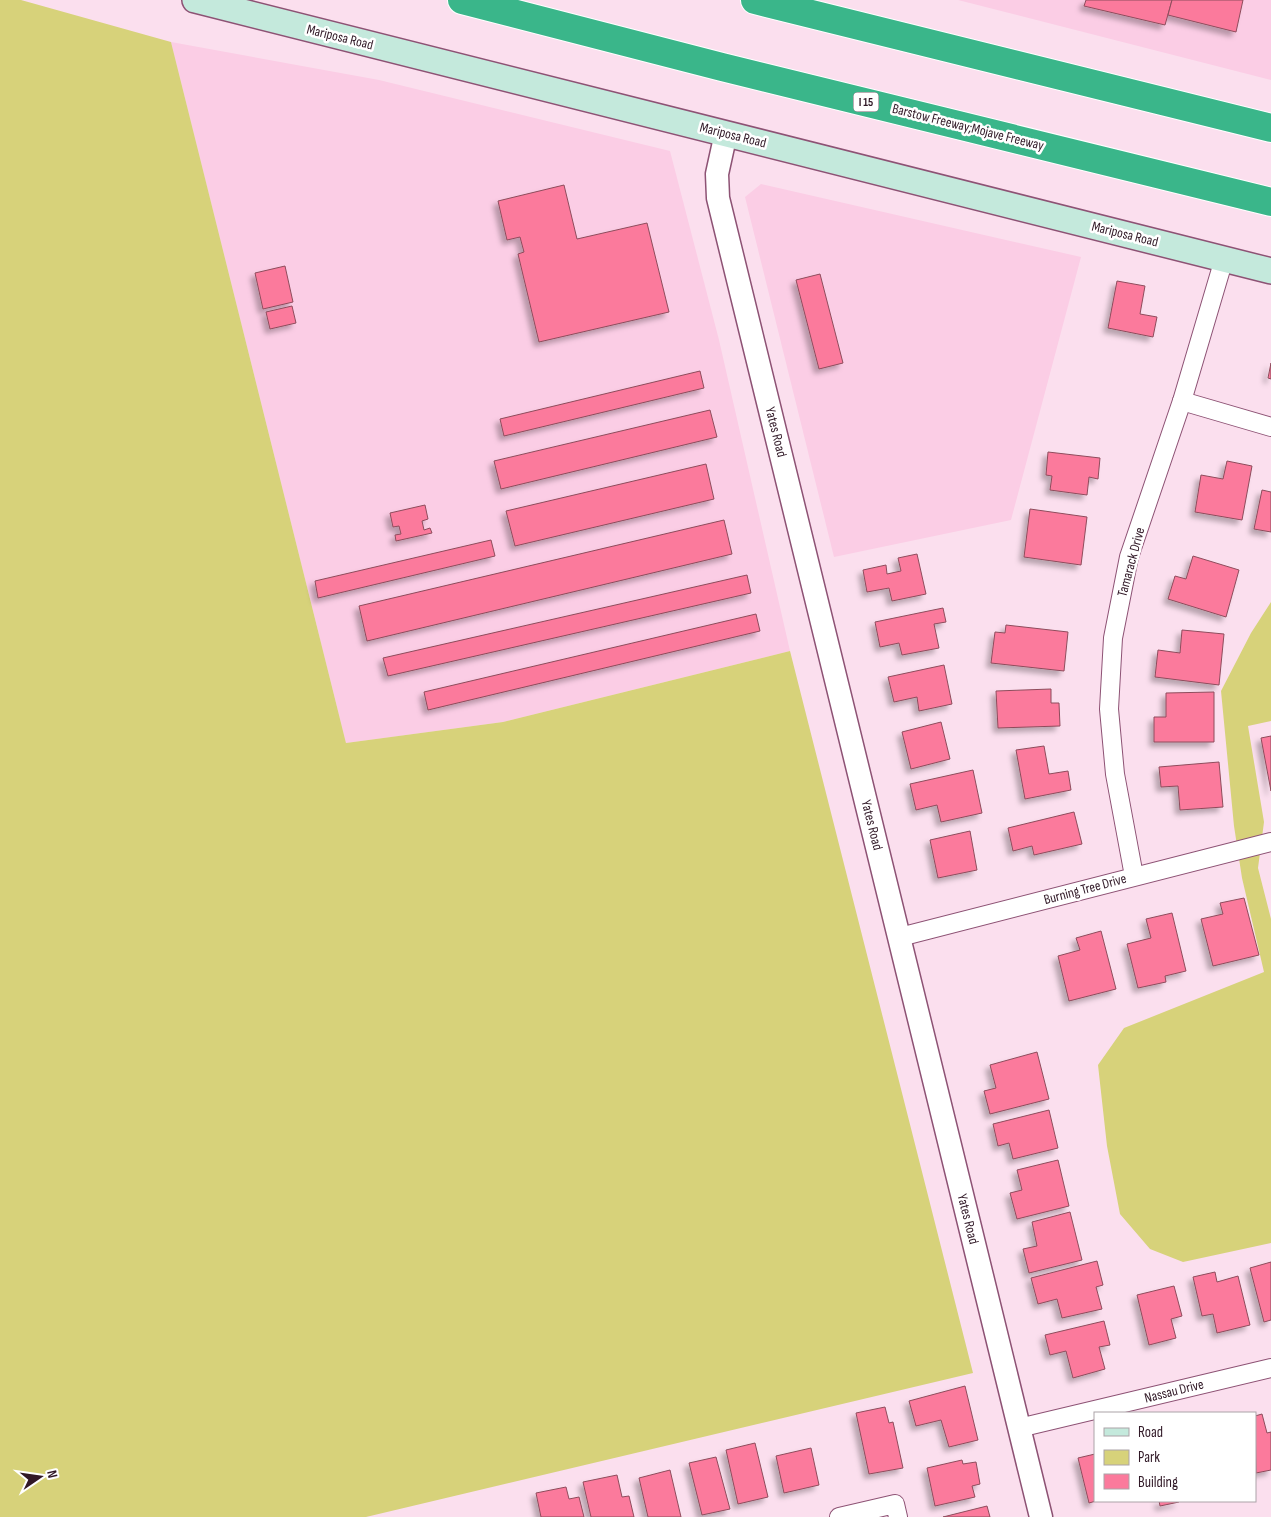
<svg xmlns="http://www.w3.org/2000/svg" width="1271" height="1517" font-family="'Sofia Sans Condensed',sans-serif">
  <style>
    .built { fill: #fbcde5 }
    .green { fill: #d7d27a }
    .building { fill: #fb7a9c; stroke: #8e4c5c; filter: url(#shadow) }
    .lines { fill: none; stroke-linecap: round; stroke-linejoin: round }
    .minor-casing { stroke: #8d5274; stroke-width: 20 }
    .tertiary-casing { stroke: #8d5274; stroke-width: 25 }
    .secondary-casing { stroke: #8d5274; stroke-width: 28 }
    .motorway-casing { stroke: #fff; stroke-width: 30 }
    .minor { stroke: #fff; stroke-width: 18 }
    .tertiary { stroke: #fff; stroke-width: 22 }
    .secondary { stroke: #c4e9dc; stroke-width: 25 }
    .motorway { stroke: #3ab68a; stroke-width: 28 }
    .labels { text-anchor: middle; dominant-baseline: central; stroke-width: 5; stroke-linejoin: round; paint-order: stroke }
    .shield { fill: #fff; stroke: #6e5d67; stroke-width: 1 }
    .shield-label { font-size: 12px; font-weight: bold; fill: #301826 }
    .street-label { font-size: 14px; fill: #301826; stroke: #fff }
  </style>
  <defs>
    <filter id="shadow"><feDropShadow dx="-4.5" dy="4.5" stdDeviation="2.5" flood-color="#0004"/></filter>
  </defs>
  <rect width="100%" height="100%" fill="#fbdfee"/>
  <g class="built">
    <path d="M958,0H1271V80Z"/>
    <path d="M171,42L379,80L670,151L719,340L790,651L503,722L346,743Z"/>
    <path d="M761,184L1081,257L1011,520L834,557L745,197Z"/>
  </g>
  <g class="green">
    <path d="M0,0H21L171,42L346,743L503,722L790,651L973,1373L366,1517H0Z"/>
    <path d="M1271,602V721L1248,726L1264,822L1258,868L1271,919V1243L1183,1262L1150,1249L1120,1214L1107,1146L1098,1065L1124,1028L1264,972L1242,878L1234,826L1221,691L1251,633Z"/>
  </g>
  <g class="building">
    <path d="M1086,0H1172L1165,25L1084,6Z"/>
    <path d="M1172,0H1243L1236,32L1168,15Z"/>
    <path d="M564,185L577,239L647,223L669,312L539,342L518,254L524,252L520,237L507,240L498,201Z"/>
    <path d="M285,266L293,302L263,309L255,273Z"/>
    <path d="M820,274L843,363L819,369L796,280Z"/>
    <path d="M1117,281L1145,286L1140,314L1157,317L1153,337L1108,328Z"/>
    <path d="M292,306L296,323L270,329L266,312Z"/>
    <path d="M1271,363V379L1268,378Z"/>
    <path d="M700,371L704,388L504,436L500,419Z"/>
    <path d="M710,410L717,437L501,489L494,461Z"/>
    <path d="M1048,452L1100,458L1098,479L1089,477L1087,495L1050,490L1052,476L1046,475Z"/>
    <path d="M1227,461L1252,466L1242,520L1195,512L1201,475L1223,479Z"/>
    <path d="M706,464L714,499L515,546L506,511Z"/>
    <path d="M1262,490L1271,492V532L1254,529Z"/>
    <path d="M425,505L428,519L422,521L424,530L430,528L432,533L396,541L395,535L401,534L399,526L393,527L390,513Z"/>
    <path d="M1030,509L1087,517L1081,565L1024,557Z"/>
    <path d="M724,520L732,554L367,641L359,606Z"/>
    <path d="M491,540L495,556L318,598L315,581Z"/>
    <path d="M917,554L926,594L892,601L889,588L867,592L863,570L886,565L887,574L901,571L898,558Z"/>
    <path d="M1193,556L1239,570L1226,617L1168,599L1175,576L1186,579Z"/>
    <path d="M747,575L751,593L388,676L383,658Z"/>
    <path d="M943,608L946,622L934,624L939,648L902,655L899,643L880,647L875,622Z"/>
    <path d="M756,614L760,631L428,710L424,692Z"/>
    <path d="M1006,625L1068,632L1064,671L991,663L995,632L1005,633Z"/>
    <path d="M1182,630L1224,634L1219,685L1155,677L1158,650L1180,653Z"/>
    <path d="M944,665L952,704L919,711L917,697L894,702L888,677Z"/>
    <path d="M1051,689V703H1059L1060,726L998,728L996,691Z"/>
    <path d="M1214,692V742H1154V717H1166V693Z"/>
    <path d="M941,722L950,759L911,769L902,732Z"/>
    <path d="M1271,736V791L1261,738Z"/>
    <path d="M1044,746L1049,774L1068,771L1071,790L1025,799L1016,750Z"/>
    <path d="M1219,762L1223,807L1180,810L1178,786L1161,787L1159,767Z"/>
    <path d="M973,770L982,813L941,822L937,805L916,810L910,784Z"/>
    <path d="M1074,812L1082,844L1034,855L1032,846L1013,851L1008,828Z"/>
    <path d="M970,831L977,870L938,878L930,840Z"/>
    <path d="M1244,898L1259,955L1213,966L1201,919L1223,914L1220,903Z"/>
    <path d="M1172,913L1186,971L1165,976L1166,982L1138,988L1127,944L1151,938L1146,919Z"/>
    <path d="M1101,931L1116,989L1069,1001L1058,956L1080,950L1076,938Z"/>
    <path d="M1037,1052L1049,1099L990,1114L984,1091L996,1088L990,1065Z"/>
    <path d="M1049,1110L1058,1148L1013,1159L1009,1143L998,1146L993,1124Z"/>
    <path d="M1058,1160L1069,1206L1017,1219L1010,1193L1022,1190L1017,1170Z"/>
    <path d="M1070,1212L1082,1260L1029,1273L1023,1249L1037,1246L1032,1222Z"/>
    <path d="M1097,1261L1103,1285L1096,1287L1102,1309L1062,1318L1057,1299L1038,1304L1031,1278Z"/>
    <path d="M1271,1262V1320L1264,1322L1250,1268Z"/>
    <path d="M1215,1272L1217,1282L1238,1276L1250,1325L1217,1333L1213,1314L1202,1316L1193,1277Z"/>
    <path d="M1174,1286L1182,1316L1171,1319L1176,1338L1149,1345L1137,1295Z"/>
    <path d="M1104,1321L1110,1345L1099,1347L1105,1369L1073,1378L1066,1351L1050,1355L1045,1335Z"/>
    <path d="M965,1386L978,1440L949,1447L941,1420L916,1426L909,1401Z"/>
    <path d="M885,1407L889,1423L893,1422L903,1468L869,1474L856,1413Z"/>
    <path d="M1262,1414L1267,1433L1271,1432V1470L1256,1473L1255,1416Z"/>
    <path d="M755,1443L768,1497L738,1504L726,1450Z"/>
    <path d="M811,1448L819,1485L784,1493L776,1456Z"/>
    <path d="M1095,1454V1501H1096L1089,1503L1078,1458Z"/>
    <path d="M716,1457L730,1509L702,1515L689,1463Z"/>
    <path d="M962,1460L963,1464L976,1462L980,1484L972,1486L975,1497L935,1506L927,1468Z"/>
    <path d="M670,1470L681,1517H648L639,1478Z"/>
    <path d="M617,1475L622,1497L629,1496L634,1517H591L583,1482Z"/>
    <path d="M566,1487L569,1499L579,1497L584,1517H541L536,1493Z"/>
    <path d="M1159,1501H1179V1502L1160,1506Z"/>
    <path d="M987,1506L990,1517H943Z"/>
  </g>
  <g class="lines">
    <g class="minor-casing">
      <g id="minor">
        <path d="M1182,401L1271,427"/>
        <path d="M1134,876L1115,774L1109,709L1113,638L1129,557L1182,401L1224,259"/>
        <path d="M900,937L1271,842"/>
        <path d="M1019,1428L1271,1368"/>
        <path d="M839,1517L895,1504L898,1517"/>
      </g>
    </g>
    <g class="tertiary-casing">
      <path id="tertiary" d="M726,133L717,174L718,198L1041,1517"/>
    </g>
    <g class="secondary-casing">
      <path id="secondary" d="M195,0L1271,271"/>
    </g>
    <g class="motorway-casing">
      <g id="motorway">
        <path d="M462,0L722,67L1271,202"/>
        <path d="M755,0L1271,128"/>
      </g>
    </g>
    <use href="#minor" class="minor"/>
    <use href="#tertiary" class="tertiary"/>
    <use href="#secondary" class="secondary"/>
    <use href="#motorway" class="motorway"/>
  </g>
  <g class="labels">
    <rect class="shield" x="853.5" y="92.5" width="25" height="19" rx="4"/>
    <g class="shield-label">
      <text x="866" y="102">I 15</text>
    </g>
    <g class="street-label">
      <text transform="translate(340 37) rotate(14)">Mariposa Road</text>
      <text transform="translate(968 127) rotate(14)">Barstow Freeway;Mojave Freeway</text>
      <text transform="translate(733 135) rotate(14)">Mariposa Road</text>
      <text transform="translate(1125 234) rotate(14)">Mariposa Road</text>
      <text transform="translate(776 432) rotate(76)">Yates Road</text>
      <text transform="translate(1131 562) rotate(-75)">Tamarack Drive</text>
      <text transform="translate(872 825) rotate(76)">Yates Road</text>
      <text transform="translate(1085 889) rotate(-15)">Burning Tree Drive</text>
      <text transform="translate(968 1219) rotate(76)">Yates Road</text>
      <text transform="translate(1174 1391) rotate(-14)">Nassau Drive</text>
    </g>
  </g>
  <rect x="1094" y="1412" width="162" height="90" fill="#ffffff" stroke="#aca3a8"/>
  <rect x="1104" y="1428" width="25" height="8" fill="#c4e9dc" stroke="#aca3a8"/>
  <text x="1138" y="1437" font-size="15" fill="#301826">Road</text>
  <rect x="1104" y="1450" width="25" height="15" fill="#d7d27a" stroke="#aca3a8"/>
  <text x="1138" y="1462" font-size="15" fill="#301826">Park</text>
  <rect x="1104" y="1474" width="25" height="15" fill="#fb7a9c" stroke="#aca3a8"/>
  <text x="1138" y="1487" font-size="15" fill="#301826">Building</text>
  <g transform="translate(40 1477) rotate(77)" stroke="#ffffff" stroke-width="4" paint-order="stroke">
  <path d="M0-4L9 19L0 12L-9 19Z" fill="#301826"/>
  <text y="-8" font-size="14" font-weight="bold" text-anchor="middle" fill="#301826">N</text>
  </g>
</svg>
